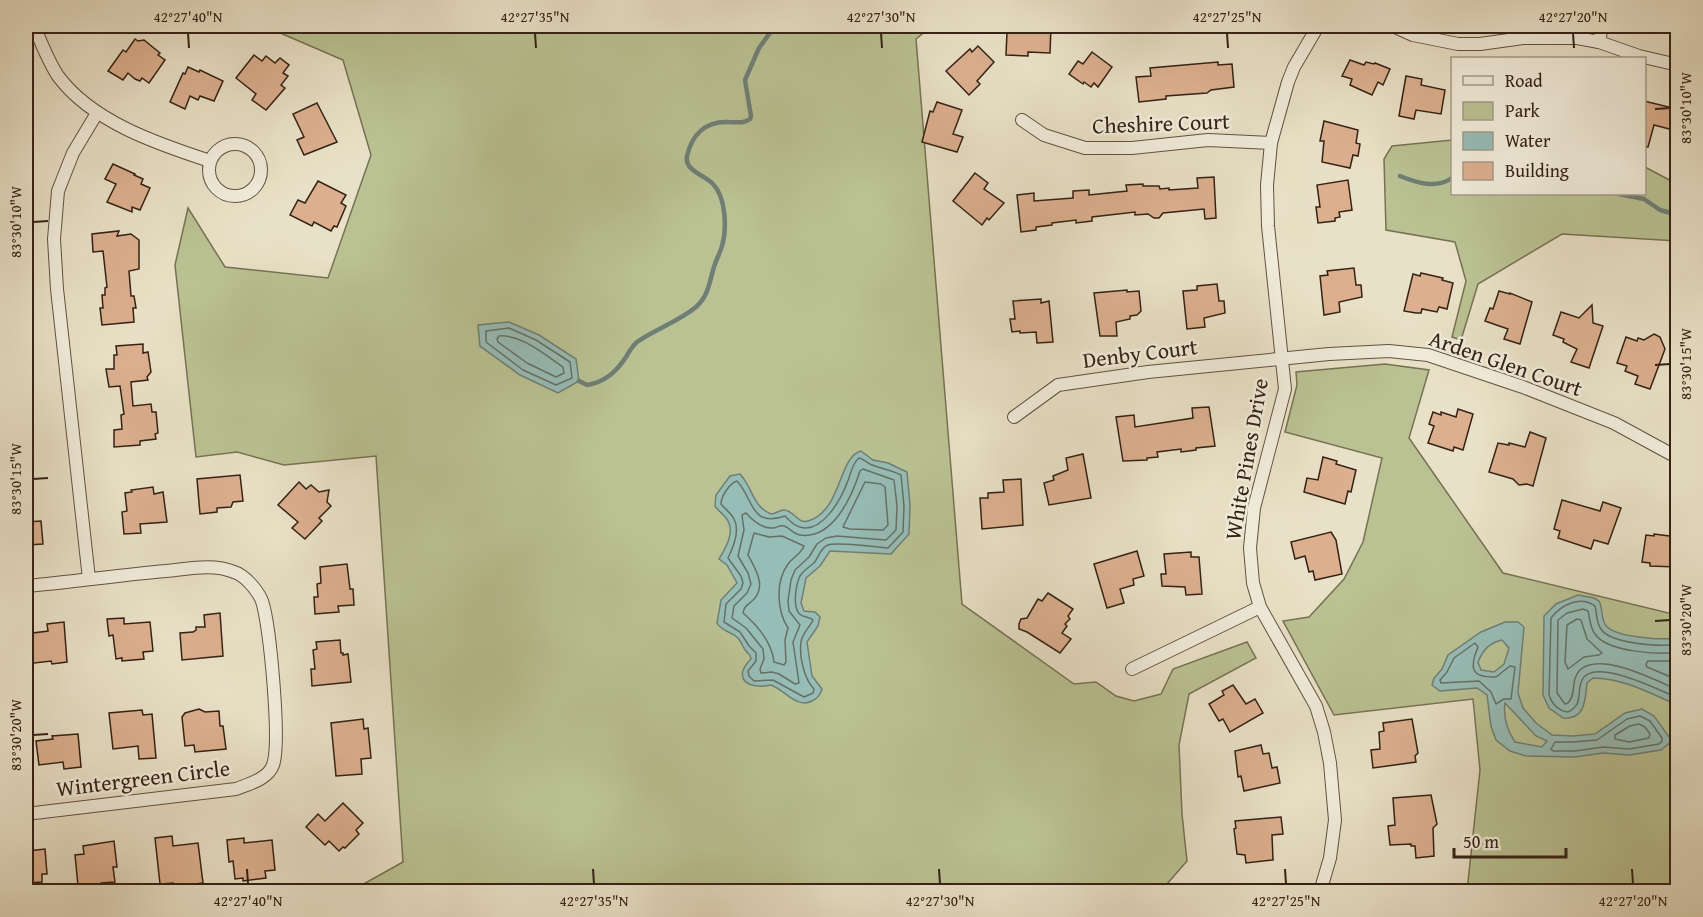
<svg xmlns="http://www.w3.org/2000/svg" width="1703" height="917" font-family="'Gentium Book Plus',serif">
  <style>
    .green { fill: #bac293; stroke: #777254; stroke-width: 1.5 }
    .water { fill: #97bdb7; stroke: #6f7f76; stroke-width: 1.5; fill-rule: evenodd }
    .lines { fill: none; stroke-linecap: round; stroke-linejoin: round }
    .shore { stroke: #667066; stroke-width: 1.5 }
    .stream { stroke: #6f7f76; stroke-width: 4.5 }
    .building { fill: #dcb08f; stroke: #342215; stroke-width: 1.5 }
    .street-casing { stroke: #615242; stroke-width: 14 }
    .street { stroke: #f1ecdb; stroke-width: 12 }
    .ticks { fill: none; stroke: #342215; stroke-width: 2 }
    .labels { text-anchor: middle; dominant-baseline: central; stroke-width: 5; stroke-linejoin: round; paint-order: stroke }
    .street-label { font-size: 22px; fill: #342215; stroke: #f1ecdb }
    .neatline { fill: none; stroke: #342215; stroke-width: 2 }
    .ticks-label { font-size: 15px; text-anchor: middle; fill: #342215 }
  </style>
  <rect width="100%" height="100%" fill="#e9e1c7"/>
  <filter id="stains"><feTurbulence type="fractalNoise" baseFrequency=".00333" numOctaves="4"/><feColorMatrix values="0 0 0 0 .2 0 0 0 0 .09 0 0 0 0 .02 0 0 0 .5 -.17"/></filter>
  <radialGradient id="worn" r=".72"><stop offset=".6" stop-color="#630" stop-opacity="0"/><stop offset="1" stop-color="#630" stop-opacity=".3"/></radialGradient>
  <g class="green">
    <path d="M264,26H932L916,39L962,604L1074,684L1096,682L1116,696L1134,701L1161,694L1173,669L1247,642L1256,658L1189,694L1179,745L1182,814L1187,861L1160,892L351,891L403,862L376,456L284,465L237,452L196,457L175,265L188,208L225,267L328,278L371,155L343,60Z"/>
    <path d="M1452,140V194H1644L1645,167L1677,184V241L1562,234L1478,284L1461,340L1452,337L1466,281L1455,242L1386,230L1384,159L1392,146Z"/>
    <path d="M1385,364L1429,370L1409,438L1503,573L1677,615V891H1467L1480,770L1473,699L1334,715L1283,621L1309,617L1344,579L1363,542L1382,458L1285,432L1297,385L1296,372Z"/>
  </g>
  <g class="water">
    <path d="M509,322L539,335L576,359L579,381L558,393L520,375L480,346L478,325Z"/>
    <path d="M861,451L873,460L888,463L907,472L910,505L909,534L891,554L830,551L820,566L806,578L801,603L804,611L815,612L820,617L818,626L807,642L812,676L822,689C820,695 818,698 812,701C797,709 785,690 771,685C749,690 731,679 751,659L750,655C743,650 743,644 738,638C731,631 722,632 717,623L721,600L737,583L727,565L719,559C725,549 735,533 728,521C725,515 719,512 715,506L716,495L730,476L740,474C753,488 752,506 771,514C776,514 779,510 784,510C794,510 797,524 808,521C842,511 838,457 861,451Z"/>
    <path d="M1578,595L1594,598L1599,601C1603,609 1601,617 1605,624C1612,638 1664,640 1677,638V705C1650,693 1623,678 1593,678L1587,683C1585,699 1586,720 1563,718L1549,708L1543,695L1544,616L1556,604Z"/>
    <path d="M1505,622H1518L1524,627L1518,693L1523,708L1536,723L1552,735L1573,736L1595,734L1625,713L1642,709L1654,716L1672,741L1661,750L1629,755L1603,753L1575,757L1526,756L1510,751L1496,740L1491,726L1487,695L1477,688L1440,691L1432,685L1434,678L1442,669L1448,655L1481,632ZM1502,640L1509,648L1504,664L1494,672L1481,670L1478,662C1483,650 1489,643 1502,640ZM1505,703L1536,736L1547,741L1542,747L1515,742C1507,730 1503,718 1505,703Z"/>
  </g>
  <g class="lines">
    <g class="shore">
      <path d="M509,328L536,340L570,362L572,378L556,385L523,370L486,342V331Z"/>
      <path d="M499,336C521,334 545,355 563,367L564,373L556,377L527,363L498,342L497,339Z"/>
      <path d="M859,458C865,459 866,463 872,465C882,469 892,470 901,475L904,506L903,532L888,548C879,547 835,542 828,545C820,548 819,557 814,563C809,567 803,571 800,576C796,584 793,604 798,612C801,618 809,616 813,620C810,627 802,633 801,642C799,656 804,679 814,689L813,693L804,697L773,680L754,681L749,676L748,671L756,661V653L749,646L740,632L724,622L726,604L741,589L743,583L741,576L728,558C733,548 740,530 734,519C731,513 725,509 721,504C721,496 730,483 737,481C754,499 750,528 785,516C789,520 794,526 800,527C822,534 841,499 847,483C851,474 852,463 859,458Z"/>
      <path d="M863,469L894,480L897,506L896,530L886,540L837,536L826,538L817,544L809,557L795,570L791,580L788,601L789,611L800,625L793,642L799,683L795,684L779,674L772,672L761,673L760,669L764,659L763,649L746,628L732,618L734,606L747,593L751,584L748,573L738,556L744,530L742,515L746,513C753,521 763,529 774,528C778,527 780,525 784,526C789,527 793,534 800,535C833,540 852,496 860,471Z"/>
      <path d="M865,482L881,484L885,487L888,525L883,530L850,529L843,527Z"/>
      <path d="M754,533L769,537L782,536L804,546C801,554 793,557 788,564C775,582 777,611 788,628L785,640L786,662L784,665L774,662C772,642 758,626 743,613C744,607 746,606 751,602C768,588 756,570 748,555Z"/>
      <path d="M1577,619L1581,620L1587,639L1602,653L1599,655L1584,657L1568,669L1565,662L1567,625Z"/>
      <path d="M1475,643L1478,647C1469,668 1471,678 1496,677L1510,666L1515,667L1511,699H1504L1496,704L1491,692L1479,681L1441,683L1440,680L1447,672L1454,658Z"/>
      <path d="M1678,644C1661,647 1610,644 1601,629C1596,623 1597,613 1595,606C1580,595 1561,605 1551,618L1549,694C1551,703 1558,711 1568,712C1584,704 1576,693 1582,680C1593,656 1661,691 1678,698"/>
      <path d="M1678,652C1658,655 1607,652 1595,634C1590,628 1590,619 1588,611L1583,609L1567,613L1558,620L1557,693L1565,704L1568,703C1577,694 1570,680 1580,670C1601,651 1657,681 1678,690"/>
      <path d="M1678,661H1648L1646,664L1647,667L1678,680"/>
      <path d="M1640,716L1650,721L1662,738V741L1659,744L1629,749L1603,747L1575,751H1553L1551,749L1555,742H1573L1597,740L1627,719Z"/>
      <path d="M1639,724L1645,727L1650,734L1649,738L1629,742L1615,739V735L1630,726Z"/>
    </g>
    <g class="stream">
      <path d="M1400,176C1417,183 1436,189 1452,178"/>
      <path d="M1619,194L1644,199L1660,210L1678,215"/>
      <path d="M579,381L587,385C605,382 616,372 626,357C629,352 632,346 637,342C655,329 678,322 696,307C709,295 709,283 714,267C716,260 720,253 722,246C727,229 726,197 713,184C705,175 684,171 687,156C692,134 706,121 728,122C737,122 743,124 750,119L751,116L745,80L759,48L775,26"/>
      <path d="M1666,888L1678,881"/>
    </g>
  </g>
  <g class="building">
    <path d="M1020,26H1051L1050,53L1028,52V56L1006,55L1007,32H1019Z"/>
    <path d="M135,39L138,41L144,40L160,53L158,55L165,60L149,83L142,78L140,81L135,79L128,73L123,80L108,71L123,50L126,52Z"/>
    <path d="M978,46L994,62L977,81L980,84L969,95L946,71L970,49L972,52Z"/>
    <path d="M1092,52L1112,67L1098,87L1094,83L1091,87L1084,82L1083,84L1069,74L1078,61L1083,64Z"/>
    <path d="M254,55L262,61L266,56L275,63L280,58L289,65L283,73L288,76L281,85L285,88L266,110L252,100L256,94L236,78Z"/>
    <path d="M1350,60L1364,65L1366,62L1374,64L1375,63L1390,69L1383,85L1378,82L1372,95L1350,85L1352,79L1342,76Z"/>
    <path d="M1218,62V65L1232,64L1234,87L1211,90L1207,93L1166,96V99L1139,102L1136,77L1151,76L1150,68Z"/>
    <path d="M188,67L199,72L200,70L223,81L214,101L200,96L198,100L190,96L185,109L170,102L183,73L185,74Z"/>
    <path d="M1406,76L1422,79L1421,85L1445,90L1441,114L1416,110L1414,119L1399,116Z"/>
    <path d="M1644,101L1677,109V131L1654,125L1648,147H1644Z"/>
    <path d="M937,102L962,110L953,134L963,137L957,152L922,142L930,111L933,112Z"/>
    <path d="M317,103L337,142L304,155L297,140L304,137L293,114Z"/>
    <path d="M1324,121L1358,130L1356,143L1360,144L1358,156L1353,155L1350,168L1322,162L1324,141H1320Z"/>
    <path d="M113,164L135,174L134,175L143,179L141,184L150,188L140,210L132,207V212L107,202L116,184L105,179Z"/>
    <path d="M975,173L988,183L984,189L1004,203L989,220L987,218L982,225L953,201Z"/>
    <path d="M1214,177L1216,218L1205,219L1204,209L1163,213L1159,218H1154L1148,214L1135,215V212L1092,217V221L1076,223V220L1052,223V225L1036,227V230L1021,232L1017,195L1034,193V201L1073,198V191L1089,190V195L1127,191L1126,185L1143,184V186H1159L1160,189L1169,188V190L1198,188L1197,178Z"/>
    <path d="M1348,180L1352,210L1339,212L1340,217L1335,218V221L1318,223L1316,207H1320L1317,185Z"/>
    <path d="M318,181L346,195L341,203L346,206L337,227L334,226L331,231L314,222L312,226L290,215L298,200L305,203Z"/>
    <path d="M119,231L117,236L131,234L139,240V269L129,271L131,296H134L136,308H133L134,322L102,325L100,308H103L102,295H105V288L107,287L103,251L93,252L92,234Z"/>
    <path d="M1354,268L1356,285H1361L1362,297L1339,302L1340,312L1324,315L1320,276L1328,275L1327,271Z"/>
    <path d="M1421,273L1443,278L1442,280L1453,283L1447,309L1439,307L1437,312L1422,309L1421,313H1416L1404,311L1413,274L1420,276Z"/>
    <path d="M1217,284L1219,301H1224L1225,313L1204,318L1205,327L1187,329L1183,291L1197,290V286Z"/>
    <path d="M1127,290V292L1139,291L1141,311L1137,315L1130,316V319L1116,322L1117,336H1100L1094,293Z"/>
    <path d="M1499,291L1510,294V293L1532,302L1520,344L1504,339L1508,329L1485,321L1490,308L1493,309Z"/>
    <path d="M1041,299V303L1049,301L1053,342L1037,343L1036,332L1020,333V331L1012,332L1010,319H1015L1013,301Z"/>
    <path d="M1592,305L1593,323L1603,326L1589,368L1571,362L1577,349L1563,342L1564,339L1553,335L1561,312L1579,318Z"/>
    <path d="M1654,334L1660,337L1665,349L1650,389L1635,384L1638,376L1625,371L1627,366L1617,363L1626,337L1637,341L1638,338L1644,340Z"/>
    <path d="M143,344V353L148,352L151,372L147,377L148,380L131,382L133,406L151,404L152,412H156L158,433L155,434L156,439L140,441V445L114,447V430L122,429L121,415L124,414L120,386L109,387L106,369H114V355H117L116,346Z"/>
    <path d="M1209,407L1215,446L1196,448V450L1181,452V449L1157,452L1158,457L1147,458V460L1123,461L1116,417L1134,415L1135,427L1193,418L1192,408Z"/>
    <path d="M1458,409L1473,414L1463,450L1454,447L1453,451L1428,443L1434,426L1429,424L1433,412L1441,415V412L1456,417Z"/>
    <path d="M1530,432L1546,438L1533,486L1527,484L1519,485L1513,479L1489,472L1498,443L1509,445V443L1525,447Z"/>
    <path d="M1083,454L1091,498L1049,505L1044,483L1054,480L1053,476L1068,470L1066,458Z"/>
    <path d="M1323,457L1337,461L1336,464L1356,470L1351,492L1348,491L1345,504L1304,492L1307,478L1318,480Z"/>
    <path d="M240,475L243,501L233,502L231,507L217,508V512L200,514L197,479Z"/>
    <path d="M1021,479L1023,525L982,529L980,498H988V493L1004,492L1003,480Z"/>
    <path d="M299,482L306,489L311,485L319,492L329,490L327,502L331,506L319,518L322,521L305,539L292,528L298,522L278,505Z"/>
    <path d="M153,487L154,494L163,492L167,522L140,524L141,533L124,534L122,512L127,511L125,493L132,492L131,490Z"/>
    <path d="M1562,500L1600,511L1603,502L1621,508L1608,544L1594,540L1591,549L1558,538L1560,531L1554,529Z"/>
    <path d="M41,521L43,544L27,545L26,522Z"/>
    <path d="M1331,532L1336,540L1342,574L1315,580L1313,571L1309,572L1305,556L1295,559L1291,542Z"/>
    <path d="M1654,534L1677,537V567L1650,566V563L1642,562L1646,535L1654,536Z"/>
    <path d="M1137,551L1144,576L1133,579L1134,585L1120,589L1124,603L1107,608L1094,564Z"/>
    <path d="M1191,552V557H1199L1202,594L1186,595L1185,587L1162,586L1161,574H1166L1164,554Z"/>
    <path d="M347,564L350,589H353L354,605L338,606L339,612L315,614L314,597H318L317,584L321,583L320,567Z"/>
    <path d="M1048,593L1073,609L1068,616L1070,619L1065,624L1067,626L1062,633L1071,639L1060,653L1027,632L1019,629V624L1021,619L1027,618L1038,599L1042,601Z"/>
    <path d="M220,613L223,656L182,660L180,633L193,632L196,630V627H205L204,615Z"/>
    <path d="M124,618V624L150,622L153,651L143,652L144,659L122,661V658L116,659L113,635L109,636L107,619Z"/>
    <path d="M64,622L67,662L52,664L51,661L26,664V638L33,637V633L48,631L47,624Z"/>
    <path d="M340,640L341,653H343V655L348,654L351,682L312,686L311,669H315L313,650L317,649L316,642Z"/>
    <path d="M1233,685L1246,704L1255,699L1263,713L1230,732L1223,719L1219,721L1209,704L1224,695L1222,691Z"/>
    <path d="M199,709L205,712L219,711L220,726H223L226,749L195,752L194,745L185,746L182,717L185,713Z"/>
    <path d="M142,710L143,715L152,714L156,758L139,759L138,746L113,749L109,713Z"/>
    <path d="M363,719L364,729L368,728L371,758L361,759L362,774L336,776L331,723Z"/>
    <path d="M1412,719L1418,753L1415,756L1416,762L1373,768L1371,750L1380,749L1379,732L1384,731L1383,723Z"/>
    <path d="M78,734L81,767L64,769L63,762L39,765L36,741L53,739L52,736Z"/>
    <path d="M1261,745L1263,754L1269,753L1272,768L1277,767L1280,783L1244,791L1241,776L1238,777L1235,751Z"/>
    <path d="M1431,795L1437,824L1433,828L1434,856L1416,858L1415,846H1411V844L1390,845L1388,826L1395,825L1393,798Z"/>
    <path d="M343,803L363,823L356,830L359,834L345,848L343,847L339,851L329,841L325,845L306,827L318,814L325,821Z"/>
    <path d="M1281,817L1283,834L1272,835L1273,860L1246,863L1245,855L1237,854L1234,829L1236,828L1235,821Z"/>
    <path d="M172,836L173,846L198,843L203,883L173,887V883L160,884L155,838Z"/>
    <path d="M244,838V843L272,840L275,870L265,871L266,878L243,881V878L235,879L233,861L229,862L227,840Z"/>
    <path d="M114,841L117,867H113L115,882L101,883V887L87,888V885L78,886L75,855L84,854L83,846Z"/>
    <path d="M45,849L47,874H42V882L26,883V857H28V851Z"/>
  </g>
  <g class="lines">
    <g class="street-casing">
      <g id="street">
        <path d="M34,26C41,42 48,61 58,76C92,122 158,144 210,161"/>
        <path d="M1318,26L1294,67L1288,82L1271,143L1267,185L1268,226L1285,389L1254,508L1250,548L1253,583L1260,607L1316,706L1324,732L1330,763L1335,820L1330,858L1320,892"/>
        <path d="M1393,26L1413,35L1458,44H1480L1523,38H1577L1599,42L1639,56L1678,65"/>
        <path d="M1599,42L1602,26"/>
        <path d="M1022,120L1044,135L1085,148H1132L1208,140L1271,143"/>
        <circle cx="235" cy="170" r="26"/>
        <path d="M1014,417L1058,385L1148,372L1329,354L1389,351L1428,355L1523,387L1614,423L1671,454"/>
        <path d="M89,579L57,289L54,239L58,191L73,153L97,113"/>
        <path d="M26,586C73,582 119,575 166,571C188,569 213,563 234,572C245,575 258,591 262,601C270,625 281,743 273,765C268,779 249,784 236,789L26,814"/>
        <path d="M1132,669L1260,607"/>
      </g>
    </g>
    <use href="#street" class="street"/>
  </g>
  <path class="ticks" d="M188,33L189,48M535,33L536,48M881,33L882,48M1227,33L1228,48M1573,33L1574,48M1655,109L1670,108M33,222L48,221M1655,365L1670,364M33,479L48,478M1655,621L1670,620M33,735L48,734M247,869L248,884M593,869L594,884M939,869L940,884M1285,869L1286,884M1632,869L1633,884"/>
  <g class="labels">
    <g class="street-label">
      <text transform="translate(1161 123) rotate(-2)">Cheshire Court</text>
      <text transform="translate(1140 353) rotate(-7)">Denby Court</text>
      <text transform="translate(1506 363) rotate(19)">Arden Glen Court</text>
      <text transform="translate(1246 459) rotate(-80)">White Pines Drive</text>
      <text transform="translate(143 778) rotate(-7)">Wintergreen Circle</text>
    </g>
  </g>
  <rect width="1703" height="917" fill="none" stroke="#e9e1c7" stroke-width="66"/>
  <rect x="1451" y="57" width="195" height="138" fill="#f1ecdb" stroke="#a59b8c" stroke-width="1.5"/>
  <rect x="1463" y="76" width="30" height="9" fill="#f1ecdb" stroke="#a59b8c" stroke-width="1.5"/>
  <text x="1505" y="87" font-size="18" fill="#342215">Road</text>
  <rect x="1463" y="102" width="30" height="18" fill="#bac293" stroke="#a59b8c" stroke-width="1.5"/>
  <text x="1505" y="117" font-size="18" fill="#342215">Park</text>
  <rect x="1463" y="132" width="30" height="18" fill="#97bdb7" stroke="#a59b8c" stroke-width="1.5"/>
  <text x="1505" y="147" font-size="18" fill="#342215">Water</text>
  <rect x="1463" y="162" width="30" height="18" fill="#dcb08f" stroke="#a59b8c" stroke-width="1.5"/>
  <text x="1505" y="177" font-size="18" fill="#342215">Building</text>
  <path d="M1454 848v9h112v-9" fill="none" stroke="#342215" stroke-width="3"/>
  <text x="1463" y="848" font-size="18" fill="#342215" stroke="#f1ecdb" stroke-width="4.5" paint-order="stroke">50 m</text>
  <rect x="33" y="33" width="1637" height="851" class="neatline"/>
  <g class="ticks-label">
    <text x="188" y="22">42°27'40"N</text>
    <text x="535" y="22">42°27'35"N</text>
    <text x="881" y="22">42°27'30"N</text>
    <text x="1227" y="22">42°27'25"N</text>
    <text x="1573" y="22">42°27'20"N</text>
    <text transform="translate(1686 108) rotate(-90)" y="5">83°30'10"W</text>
    <text transform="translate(16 222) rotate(-90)" y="5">83°30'10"W</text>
    <text transform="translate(1686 364) rotate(-90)" y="5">83°30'15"W</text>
    <text transform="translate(16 479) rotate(-90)" y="5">83°30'15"W</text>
    <text transform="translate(1686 620) rotate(-90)" y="5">83°30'20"W</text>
    <text transform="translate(16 735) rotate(-90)" y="5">83°30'20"W</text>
    <text x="248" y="906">42°27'40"N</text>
    <text x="594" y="906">42°27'35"N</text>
    <text x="940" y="906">42°27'30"N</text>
    <text x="1286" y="906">42°27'25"N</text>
    <text x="1633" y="906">42°27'20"N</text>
  </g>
  <rect width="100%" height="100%" filter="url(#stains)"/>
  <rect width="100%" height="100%" fill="url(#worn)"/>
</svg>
